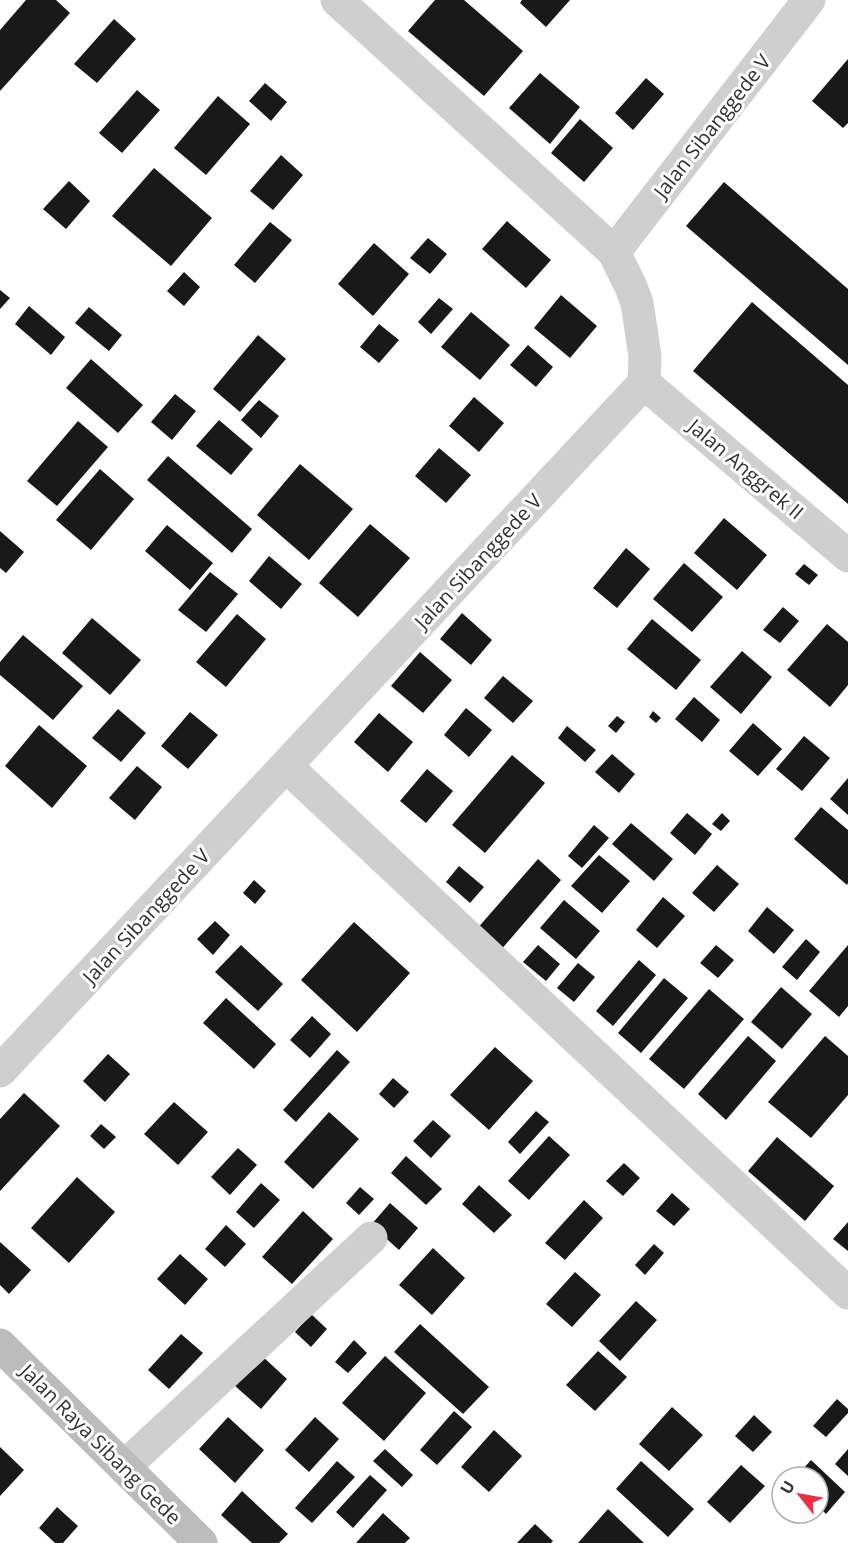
<svg xmlns="http://www.w3.org/2000/svg" width="848" height="1543" font-family="'Open Sans',sans-serif">
  <style>
    .building { fill: #191919 }
    .lines { fill: none; stroke-linecap: round; stroke-linejoin: round }
    .minor { stroke: #cfcfcf; stroke-width: 33 }
    .secondary { stroke: #bcbcbc; stroke-width: 33 }
    .labels { text-anchor: middle; dominant-baseline: central; stroke-width: 6; stroke-linejoin: round; paint-order: stroke }
    .street-label { font-size: 20px; fill: #323232; stroke: #fff }
  </style>
  <rect width="100%" height="100%" fill="#fff"/>
  <g class="building">
    <path d="M26,0H56L70,13L0,91V30Z"/>
    <path d="M435,0H464L523,51L484,96L408,31Z"/>
    <path d="M522,0H570L546,27L520,3Z"/>
    <path d="M114,19L136,39L97,83L74,64Z"/>
    <path d="M848,59V123L843,128L812,101Z"/>
    <path d="M540,73L580,107L550,144L509,108Z"/>
    <path d="M646,78L664,94L633,130L615,113Z"/>
    <path d="M265,83L287,102L271,121L249,101Z"/>
    <path d="M137,90L160,110L122,153L99,133Z"/>
    <path d="M218,96L250,124L206,175L174,148Z"/>
    <path d="M580,119L613,148L584,182L551,153Z"/>
    <path d="M281,155L303,175L273,210L250,191Z"/>
    <path d="M154,168L212,218L171,266L112,216Z"/>
    <path d="M69,181L90,201L66,229L43,209Z"/>
    <path d="M724,182L848,289V365L686,226Z"/>
    <path d="M507,221L551,260L526,288L482,249Z"/>
    <path d="M270,222L292,240L255,283L234,265Z"/>
    <path d="M428,238L447,254L430,274L410,258Z"/>
    <path d="M374,243L409,274L373,316L338,284Z"/>
    <path d="M184,272L200,287L184,306L167,291Z"/>
    <path d="M0,290L10,298L0,309Z"/>
    <path d="M561,295L597,326L570,358L534,328Z"/>
    <path d="M439,298L453,309L431,334L418,322Z"/>
    <path d="M752,302L848,385V504L693,371Z"/>
    <path d="M29,306L65,337L51,355L15,324Z"/>
    <path d="M89,307L122,335L109,351L75,323Z"/>
    <path d="M471,312L510,345L480,380L441,347Z"/>
    <path d="M379,324L399,340L379,363L360,347Z"/>
    <path d="M258,335L286,359L240,412L213,389Z"/>
    <path d="M528,345L553,367L536,387L510,365Z"/>
    <path d="M91,359L143,405L118,433L66,388Z"/>
    <path d="M175,394L196,411L172,440L151,422Z"/>
    <path d="M474,397L504,423L479,452L449,426Z"/>
    <path d="M259,400L279,416L261,438L241,420Z"/>
    <path d="M219,420L253,449L231,475L196,446Z"/>
    <path d="M78,421L108,447L57,506L27,481Z"/>
    <path d="M439,448L471,475L446,503L415,476Z"/>
    <path d="M168,456L252,529L232,553L147,480Z"/>
    <path d="M300,464L353,509L309,560L257,515Z"/>
    <path d="M100,469L134,499L91,550L56,520Z"/>
    <path d="M724,518L767,555L737,590L694,553Z"/>
    <path d="M370,524L410,558L358,617L319,583Z"/>
    <path d="M167,525L213,563L190,590L145,551Z"/>
    <path d="M0,531L24,552L6,573L0,568Z"/>
    <path d="M626,548L650,569L617,608L593,588Z"/>
    <path d="M269,556L302,584L281,609L249,581Z"/>
    <path d="M684,563L723,597L692,632L653,599Z"/>
    <path d="M804,564L818,575L809,585L795,574Z"/>
    <path d="M210,572L238,594L206,632L178,610Z"/>
    <path d="M783,607L799,621L780,643L763,630Z"/>
    <path d="M462,613L492,640L471,665L440,639Z"/>
    <path d="M237,614L266,639L226,687L196,662Z"/>
    <path d="M92,618L141,660L110,695L62,653Z"/>
    <path d="M652,619L701,660L676,690L627,649Z"/>
    <path d="M827,624L848,642V685L830,707L787,670Z"/>
    <path d="M23,635L83,686L53,720L0,675V662Z"/>
    <path d="M742,651L772,677L741,714L710,687Z"/>
    <path d="M420,652L452,680L423,713L391,686Z"/>
    <path d="M503,676L533,701L513,723L484,698Z"/>
    <path d="M694,697L720,720L702,742L675,719Z"/>
    <path d="M466,708L492,730L469,757L444,735Z"/>
    <path d="M118,709L146,733L121,762L92,738Z"/>
    <path d="M653,711L661,718L656,723L649,717Z"/>
    <path d="M190,712L218,735L188,769L161,746Z"/>
    <path d="M379,713L413,742L388,772L354,742Z"/>
    <path d="M617,716L625,722L616,733L608,726Z"/>
    <path d="M753,723L782,749L758,776L729,751Z"/>
    <path d="M39,725L87,766L52,808L5,766Z"/>
    <path d="M567,726L596,750L585,762L558,738Z"/>
    <path d="M804,736L830,758L802,791L776,769Z"/>
    <path d="M612,754L635,774L619,793L595,772Z"/>
    <path d="M512,755L545,783L485,853L452,825Z"/>
    <path d="M137,766L162,787L135,820L109,798Z"/>
    <path d="M427,769L453,791L426,823L400,801Z"/>
    <path d="M848,778V815L830,799Z"/>
    <path d="M821,807L848,830V883L847,885L794,839Z"/>
    <path d="M687,813L712,834L695,855L670,833Z"/>
    <path d="M722,813L730,821L721,831L712,824Z"/>
    <path d="M631,823L673,859L654,881L612,844Z"/>
    <path d="M594,825L609,838L582,868L568,856Z"/>
    <path d="M599,855L630,881L602,913L571,886Z"/>
    <path d="M538,859L561,880L500,951L476,930Z"/>
    <path d="M717,865L739,884L714,912L692,893Z"/>
    <path d="M459,866L484,887L470,903L446,882Z"/>
    <path d="M254,880L266,891L255,904L243,893Z"/>
    <path d="M663,897L685,916L657,948L636,930Z"/>
    <path d="M564,900L600,931L576,959L540,928Z"/>
    <path d="M767,907L794,930L774,954L748,931Z"/>
    <path d="M215,921L230,935L213,955L197,939Z"/>
    <path d="M354,922L410,973L357,1032L301,980Z"/>
    <path d="M806,939L820,952L797,980L782,967Z"/>
    <path d="M241,945L283,984L258,1011L215,972Z"/>
    <path d="M538,945L560,964L546,981L523,962Z"/>
    <path d="M716,945L734,960L718,978L700,963Z"/>
    <path d="M848,945V1006L839,1017L809,991Z"/>
    <path d="M639,960L656,975L613,1026L596,1011Z"/>
    <path d="M578,963L595,977L574,1002L557,988Z"/>
    <path d="M664,978L688,998L641,1053L618,1033Z"/>
    <path d="M781,987L812,1014L782,1049L751,1022Z"/>
    <path d="M709,989L744,1019L684,1089L649,1059Z"/>
    <path d="M226,998L276,1044L254,1069L203,1023Z"/>
    <path d="M312,1016L331,1034L310,1058L290,1040Z"/>
    <path d="M748,1036L776,1061L726,1120L698,1094Z"/>
    <path d="M825,1036L848,1056V1095L811,1138L768,1102Z"/>
    <path d="M495,1047L533,1081L489,1130L450,1095Z"/>
    <path d="M337,1050L350,1062L296,1122L283,1110Z"/>
    <path d="M108,1054L130,1074L105,1102L83,1081Z"/>
    <path d="M393,1078L409,1092L394,1108L379,1094Z"/>
    <path d="M24,1093L60,1126L0,1191V1119Z"/>
    <path d="M174,1102L208,1132L178,1165L144,1134Z"/>
    <path d="M536,1111L549,1122L520,1154L508,1142Z"/>
    <path d="M329,1112L359,1139L313,1189L284,1162Z"/>
    <path d="M433,1120L451,1136L431,1158L413,1141Z"/>
    <path d="M101,1124L116,1137L104,1149L90,1136Z"/>
    <path d="M549,1136L570,1155L529,1200L508,1181Z"/>
    <path d="M777,1137L834,1186L805,1221L748,1171Z"/>
    <path d="M238,1148L257,1165L230,1195L211,1177Z"/>
    <path d="M406,1156L442,1189L426,1205L391,1173Z"/>
    <path d="M624,1163L640,1178L623,1196L606,1181Z"/>
    <path d="M77,1177L115,1212L69,1263L31,1228Z"/>
    <path d="M261,1183L280,1200L254,1228L236,1212Z"/>
    <path d="M479,1185L512,1215L494,1233L462,1204Z"/>
    <path d="M360,1187L374,1199L359,1215L346,1203Z"/>
    <path d="M672,1193L690,1209L674,1226L656,1211Z"/>
    <path d="M584,1200L603,1218L565,1260L545,1243Z"/>
    <path d="M390,1203L418,1228L399,1250L371,1225Z"/>
    <path d="M303,1211L333,1239L292,1284L262,1257Z"/>
    <path d="M848,1222V1251L833,1239Z"/>
    <path d="M226,1225L246,1244L225,1267L205,1249Z"/>
    <path d="M0,1242L31,1270L9,1294L0,1285Z"/>
    <path d="M654,1244L664,1253L645,1275L635,1265Z"/>
    <path d="M433,1248L465,1278L432,1315L399,1285Z"/>
    <path d="M180,1254L208,1279L185,1305L157,1279Z"/>
    <path d="M575,1272L601,1295L572,1327L546,1304Z"/>
    <path d="M636,1301L657,1320L620,1361L599,1341Z"/>
    <path d="M311,1314L327,1329L311,1347L295,1332Z"/>
    <path d="M420,1324L489,1387L463,1414L394,1352Z"/>
    <path d="M181,1334L203,1353L169,1389L148,1370Z"/>
    <path d="M354,1340L367,1353L348,1373L335,1362Z"/>
    <path d="M598,1351L627,1377L595,1411L566,1385Z"/>
    <path d="M261,1355L287,1379L261,1409L234,1385Z"/>
    <path d="M385,1356L426,1393L384,1441L342,1403Z"/>
    <path d="M837,1399L848,1409V1413L826,1437L813,1426Z"/>
    <path d="M672,1407L703,1435L669,1471L639,1444Z"/>
    <path d="M454,1411L472,1427L437,1465L420,1450Z"/>
    <path d="M754,1415L772,1432L753,1452L735,1436Z"/>
    <path d="M228,1417L264,1450L235,1483L199,1449Z"/>
    <path d="M315,1417L339,1439L309,1472L285,1450Z"/>
    <path d="M494,1430L522,1456L489,1492L461,1467Z"/>
    <path d="M0,1447L24,1470L0,1496Z"/>
    <path d="M385,1449L413,1475L402,1487L373,1461Z"/>
    <path d="M848,1449V1476L835,1464Z"/>
    <path d="M811,1460L845,1492L826,1514L818,1506V1477H796Z"/>
    <path d="M337,1461L355,1477L312,1523L295,1508Z"/>
    <path d="M641,1461L694,1509L668,1537L616,1489Z"/>
    <path d="M741,1465L765,1486L730,1523L707,1502Z"/>
    <path d="M370,1475L387,1490L353,1528L336,1512Z"/>
    <path d="M242,1491L288,1534L279,1543H252L221,1515Z"/>
    <path d="M57,1507L78,1526L63,1543H55L39,1528Z"/>
    <path d="M608,1509L644,1543H578Z"/>
    <path d="M383,1513L410,1538L405,1543H356Z"/>
    <path d="M535,1524L553,1541L551,1543H517Z"/>
  </g>
  <g class="lines">
    <g class="minor">
      <path d="M337,0L614,252"/>
      <path d="M644,383L848,556"/>
      <path d="M286,766L848,1293"/>
      <path d="M0,1071L644,383L645,356L637,303L631,287L614,252L809,0"/>
      <path d="M124,1467L371,1238"/>
    </g>
    <path class="secondary" d="M0,1345L201,1543"/>
  </g>
  <g class="labels">
    <g class="street-label">
      <text transform="translate(712 126) rotate(-52)">Jalan Sibanggede V</text>
      <text transform="translate(746 469) rotate(40)">Jalan Anggrek II</text>
      <text transform="translate(478 561) rotate(-47)">Jalan Sibanggede V</text>
      <text transform="translate(146 916) rotate(-47)">Jalan Sibanggede V</text>
      <text transform="translate(101 1444) rotate(45)">Jalan Raya Sibang Gede</text>
    </g>
  </g>
  <g transform="translate(800 1495) rotate(301)"><circle r="28" fill="#ffffff" stroke="#adadad" stroke-width="1.5"/>
  <path d="M0-4.5L10 22L0 15L-10 22Z" fill="#ee2f43"/>
  <text y="-9" font-size="16" font-weight="bold" text-anchor="middle" fill="#323232">U</text>
  </g>
</svg>
